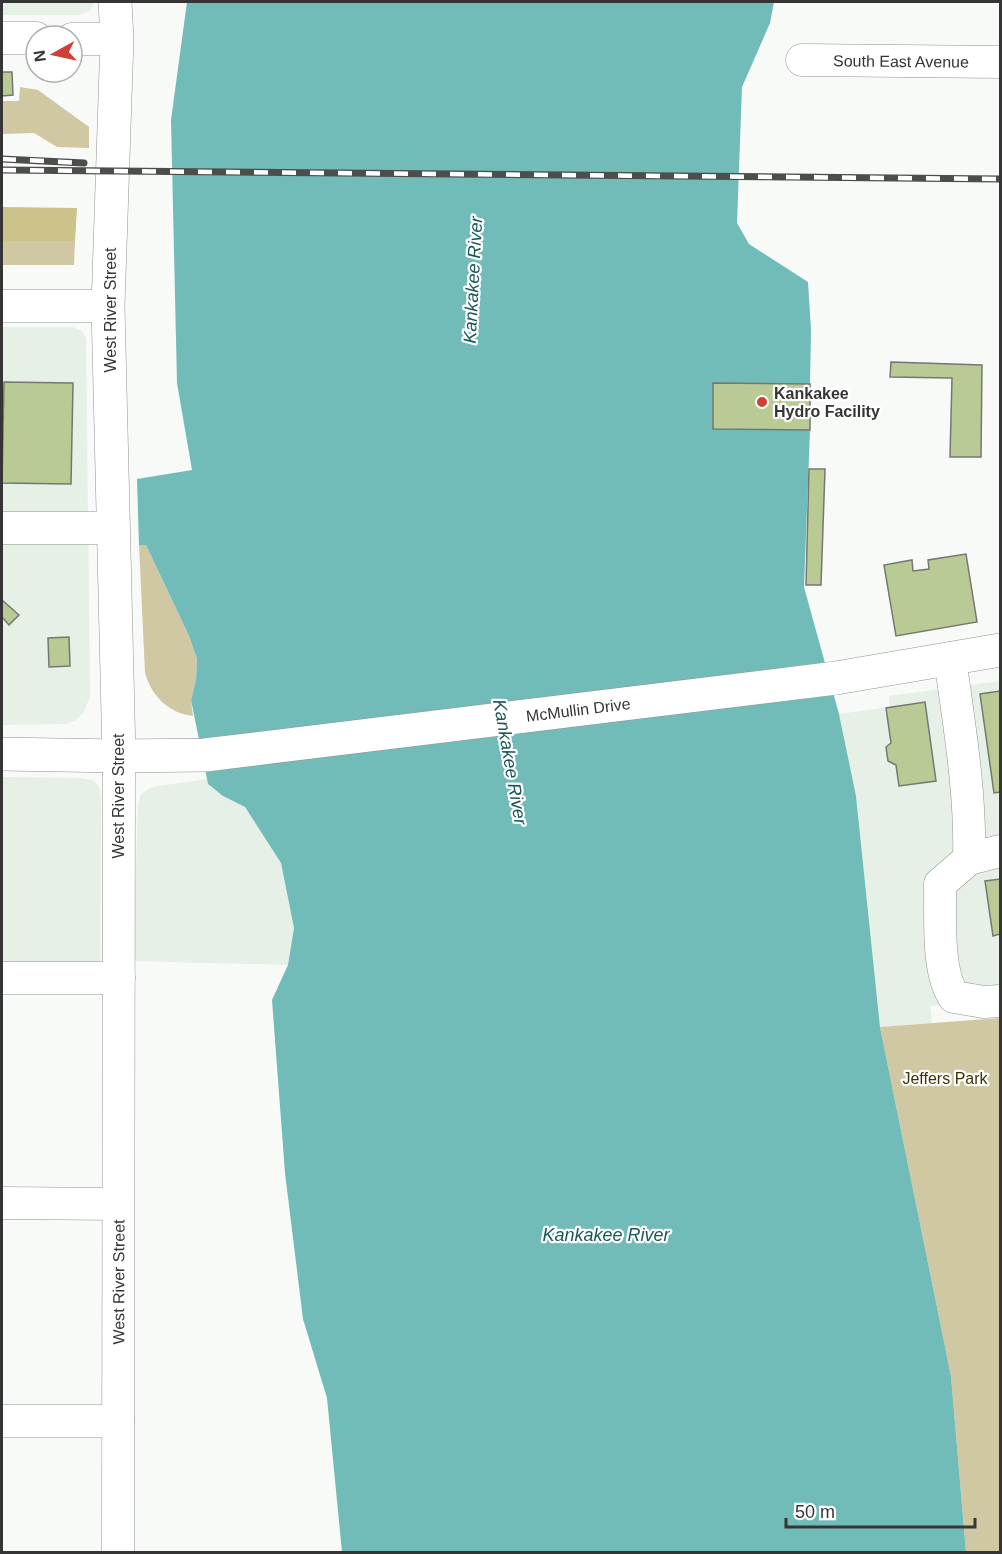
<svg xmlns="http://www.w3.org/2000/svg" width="1002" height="1554" font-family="Helvetica,sans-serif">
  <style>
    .built { fill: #e6f0e6 }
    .green { fill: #d0c8a3 }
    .forest { fill: #cdc289 }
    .water { fill: #71bcb9 }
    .building { fill: #baca94; stroke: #767773; stroke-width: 1.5 }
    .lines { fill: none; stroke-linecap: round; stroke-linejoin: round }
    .minor-casing { stroke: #909390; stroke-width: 33 }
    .major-casing { stroke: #909390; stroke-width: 34 }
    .minor { stroke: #fff; stroke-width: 32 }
    .major { stroke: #fff; stroke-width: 33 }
    .rail-casing { stroke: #4c4e4c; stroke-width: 7 }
    .rail { stroke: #fff; stroke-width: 4.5; stroke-dasharray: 14; stroke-linecap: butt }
    .poi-dot { fill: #cf4136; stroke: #fff; stroke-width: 2 }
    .labels { text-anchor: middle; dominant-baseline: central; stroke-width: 4.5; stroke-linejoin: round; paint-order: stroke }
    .street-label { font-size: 16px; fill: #343534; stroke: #fff }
    .poi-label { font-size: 16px; font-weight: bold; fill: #343534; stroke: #fff; text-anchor: start }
    .park-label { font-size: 16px; fill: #3d3405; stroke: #fff }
    .water-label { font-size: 18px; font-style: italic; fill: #175856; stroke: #fff }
  </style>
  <rect width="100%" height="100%" fill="#f7faf7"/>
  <g class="built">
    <path d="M2,2H94L91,10L79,15H2Z"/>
    <path d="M2,327H73L82,331L86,339L90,696L84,712L76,720L67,724L2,725Z"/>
    <path d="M1000,681V999L930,1006L932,1023L880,1027L856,796L839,714L890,707L889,696Z"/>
    <path d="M2,777L79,778L93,780L99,787L101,801L100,985H2Z"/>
    <path d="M207,779L208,784L223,796L245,807L281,863L294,928L288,965L133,961L138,805L141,794L152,787Z"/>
  </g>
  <g class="green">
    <path d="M20,87L38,90L89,127V148L57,147L34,133L2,134V101H19Z"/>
    <path d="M2,241H75L74,265H2Z"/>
    <path d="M139,545H146L189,636L197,659L196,680L191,700L193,716C169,713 152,697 145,673Z"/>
    <path d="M1000,1018V1552H966L951,1376L880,1027Z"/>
  </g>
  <path class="forest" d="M2,207L77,208L75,241H2Z"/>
  <path class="water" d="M187,2H774L770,23L742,87L737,223L749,244L808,282L811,330L810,384L714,383L713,429L810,430L804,587L839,714L856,796L880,1027L951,1376L966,1552H342L327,1398L303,1319L285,1173L272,1000L288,965L294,928L281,863L245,807L223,796L208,784L191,700L196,680L197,659L189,636L146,545H139L137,479L192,470L177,383L171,120Z"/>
  <g class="building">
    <path d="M2,72H12L13,95L2,96Z"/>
    <path d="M891,362L982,365L981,457H950L952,378L890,377Z"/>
    <path d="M4,382L73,383L71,484L2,483Z"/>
    <path d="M713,383L810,384V430L713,429Z"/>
    <path d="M809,469H825L821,585H806Z"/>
    <path d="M966,554L977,622L896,636L884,565L912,560L913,571L929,569L928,560Z"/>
    <path d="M2,600L19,615L9,625L2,617Z"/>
    <path d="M69,637L70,666L49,667L48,638Z"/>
    <path d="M1000,691V792L994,793L980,694Z"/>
    <path d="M925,702L936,781L899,786L896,765L888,761L886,747L891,743L886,708Z"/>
    <path d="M1000,879V934L993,936L985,881Z"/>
  </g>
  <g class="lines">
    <g class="minor-casing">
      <g id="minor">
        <path d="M2,38H36"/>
        <path d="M72,39H117"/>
        <path id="s1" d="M802,60L1000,62"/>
        <path d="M2,306H108"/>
        <path d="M2,528H113"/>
        <path d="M950,658C959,725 971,793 969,859"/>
        <path d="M1000,851L969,859L940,884C941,916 936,970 954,997L984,1002L1000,1001"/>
        <path d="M2,978H119"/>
        <path d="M2,1203L118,1204"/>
        <path d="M2,1421H118"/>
        <path id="s2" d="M118,1552L119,756"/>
      </g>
    </g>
    <g class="major-casing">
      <g id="major">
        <path d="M115,2L117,39L108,306L119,756"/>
        <path id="s3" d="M2,754L119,756L205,755L836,678L1000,650"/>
      </g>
    </g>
    <use href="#minor" class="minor"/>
    <use href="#major" class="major"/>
    <g class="rail-casing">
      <g id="rail">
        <path d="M2,159L84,163"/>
        <path d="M2,170L1000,179"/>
      </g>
    </g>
    <use href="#rail" class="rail"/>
  </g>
  <circle class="poi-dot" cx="762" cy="402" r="6"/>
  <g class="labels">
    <g class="street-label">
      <text stroke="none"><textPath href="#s1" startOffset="99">South East Avenue</textPath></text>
      <text transform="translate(110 310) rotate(-90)">West River Street</text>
      <text stroke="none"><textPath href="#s3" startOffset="579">McMullin Drive</textPath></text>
      <text transform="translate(118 796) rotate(-90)">West River Street</text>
      <text stroke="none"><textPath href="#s2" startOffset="270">West River Street</textPath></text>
    </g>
    <g class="poi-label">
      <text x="774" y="393">Kankakee<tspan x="774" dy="18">Hydro Facility</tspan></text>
    </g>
    <g class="park-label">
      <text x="945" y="1078">Jeffers Park</text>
    </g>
    <g class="water-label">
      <text transform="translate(473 280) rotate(-87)">Kankakee River</text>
      <text transform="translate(510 762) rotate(80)">Kankakee River</text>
      <text x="606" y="1235">Kankakee River</text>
    </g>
  </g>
  <rect width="1002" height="1554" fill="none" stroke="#343534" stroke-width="6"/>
  <g transform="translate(54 54) rotate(262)"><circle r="28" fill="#ffffff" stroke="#aeaeae" stroke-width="1.5"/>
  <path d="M0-4.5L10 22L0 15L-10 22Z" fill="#cf4136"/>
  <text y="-9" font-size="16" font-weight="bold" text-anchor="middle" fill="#343534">N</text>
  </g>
  <path d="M786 1518v9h189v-9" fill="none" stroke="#343534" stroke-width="3"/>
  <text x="795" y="1518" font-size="18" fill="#343534" stroke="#ffffff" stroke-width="4.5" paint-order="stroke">50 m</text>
</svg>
